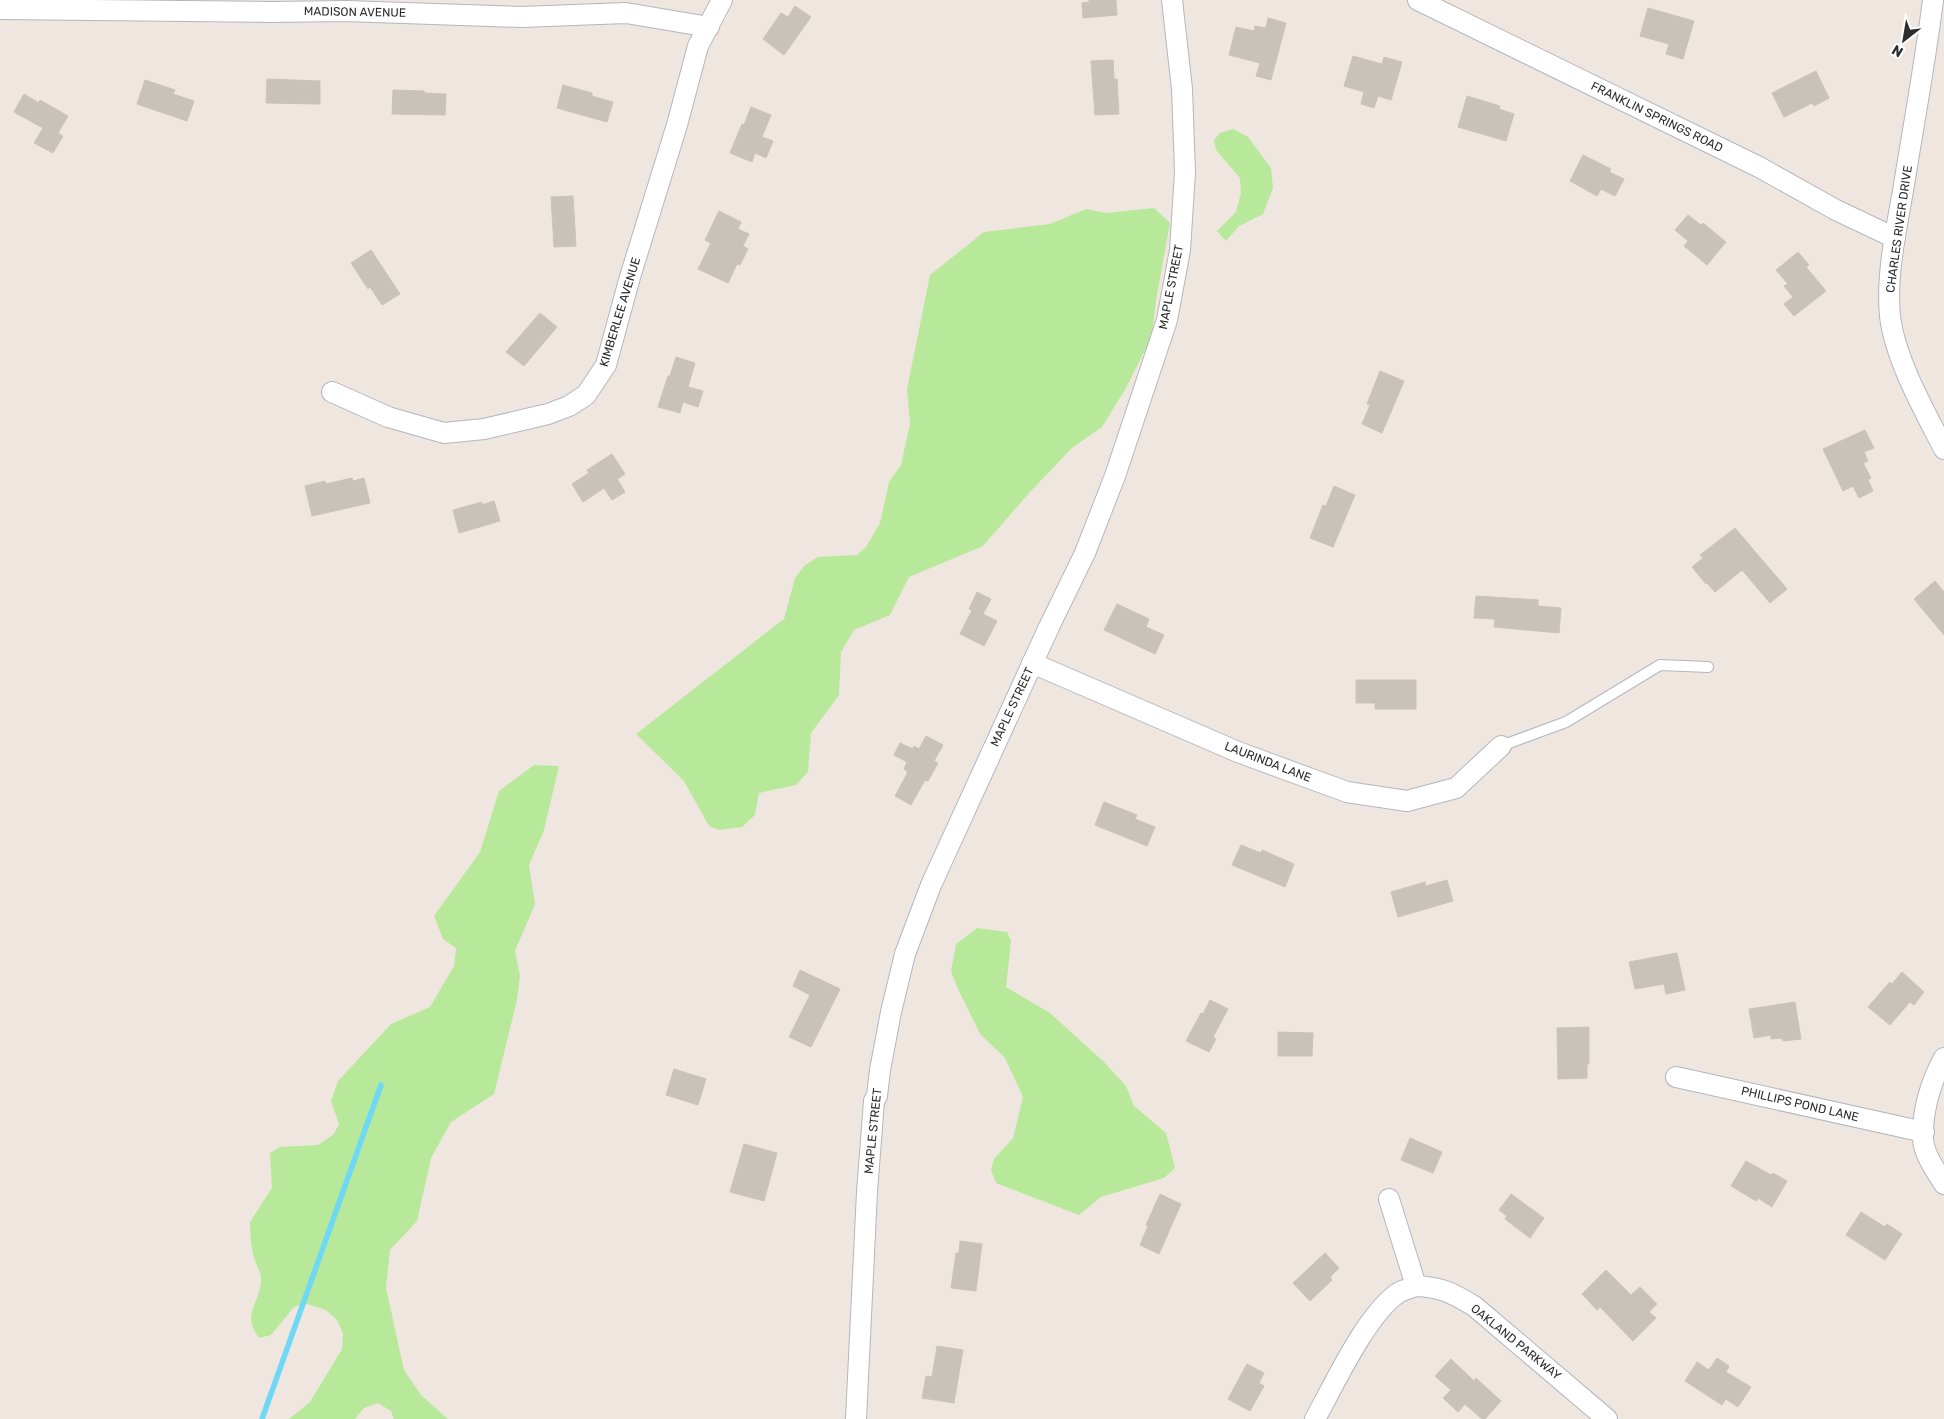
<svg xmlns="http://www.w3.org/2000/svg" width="1944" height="1419" font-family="Rubik,sans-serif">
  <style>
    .green { fill: #b8e899 }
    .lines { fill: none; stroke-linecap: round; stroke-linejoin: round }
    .stream { stroke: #6ed8f5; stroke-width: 5.5 }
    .building { fill: #c8c2ba; stroke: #cbc3b8 }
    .service-casing { stroke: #b3b6c1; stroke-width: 12 }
    .minor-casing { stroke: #b3b6c1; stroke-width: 22 }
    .service { stroke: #fff; stroke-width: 10 }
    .minor { stroke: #fff; stroke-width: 20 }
    .labels { text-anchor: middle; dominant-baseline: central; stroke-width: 5; stroke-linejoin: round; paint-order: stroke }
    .street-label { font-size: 12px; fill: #2d2d2d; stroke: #fff }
  </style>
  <rect width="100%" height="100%" fill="#efe7df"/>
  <g class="green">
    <path d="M1233,129L1248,137L1271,168L1273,188L1263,214L1239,226L1226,241L1217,231L1236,212L1241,193L1240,178L1216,150L1214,140L1220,133Z"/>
    <path d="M1154,208L1170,223L1156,300L1152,336L1126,388L1102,427L1073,447L1030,492L983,546L909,577L890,615L854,630L841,652L839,695L811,733L808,772L796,785L759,793L755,815L742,827L719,830L709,826L684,781L636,734L784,619L795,578L804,566L818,557L857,555L866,547L880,523L889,482L901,465L910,424L907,389L930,275L984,232L1050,224L1086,209L1106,213Z"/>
    <path d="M534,765L559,766L544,830L529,865L535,904L515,951L520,976L517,1000L494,1094L451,1122L431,1158L417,1221L390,1250L386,1288L404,1370L421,1395L448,1419H394L391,1411L378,1403L364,1408L355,1419H289L310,1402L342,1349L343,1333L337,1320L326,1310L304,1303L294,1307L271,1335L259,1338C240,1313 261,1304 261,1279C261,1272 257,1267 255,1261C251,1249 250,1234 250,1222L272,1188L270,1153L280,1147L318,1145L334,1134L339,1124L331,1101L338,1081L391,1024L430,1007L454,966L456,948L443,939L434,916L480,852L499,791Z"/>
    <path d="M977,928L1007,932L1011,941L1006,987L1050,1013L1104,1062L1126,1086L1134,1106L1166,1133L1175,1168L1164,1178L1101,1197L1079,1215L996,1183L991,1170L994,1159L1013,1138L1023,1097L1005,1058L980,1034L958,989L951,971L956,944Z"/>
  </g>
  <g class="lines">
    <path class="stream" d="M262,1419L381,1085"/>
  </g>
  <g class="building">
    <path d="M1089,0H1116L1117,15L1083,18L1082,3L1089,2Z"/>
    <path d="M795,6L811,17L784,55L763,39L781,13L788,17Z"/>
    <path d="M1648,8L1694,21L1683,59L1666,54L1669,44L1640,36Z"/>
    <path d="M1268,18L1286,23L1271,80L1256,76L1260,63L1229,55L1236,27L1254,31L1255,26L1266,28Z"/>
    <path d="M1353,56L1382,64L1384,57L1402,62L1391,100L1378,96L1374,108L1361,104L1364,92L1344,86Z"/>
    <path d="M1113,60L1114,79H1117L1119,114L1095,115L1091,61Z"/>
    <path d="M1816,71L1829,98L1814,106L1812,103L1784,117L1772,93Z"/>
    <path d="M267,79L320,81V104L266,103Z"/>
    <path d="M145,80L175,90L173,94L194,101L187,121L137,104Z"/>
    <path d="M563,85L592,93V96L613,102L607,122L557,108Z"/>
    <path d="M393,90L424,91L425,93L446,94L445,115L392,114Z"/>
    <path d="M24,94L39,103L40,100L68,116L58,133L63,136L53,153L34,143L43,128L14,112Z"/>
    <path d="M1467,96L1500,106L1499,109L1514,114L1506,141L1458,127Z"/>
    <path d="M751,107L771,115L762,137L773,141L766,158L755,153L752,162L730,153L742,124L744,125Z"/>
    <path d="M1583,155L1611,169L1609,172L1624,179L1615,196L1601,189L1597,196L1570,181Z"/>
    <path d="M573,196L576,246L554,247L551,197Z"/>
    <path d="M719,211L741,222L738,229L749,234L743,246L748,249L740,265L737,264L728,283L698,269L711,243L705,240Z"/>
    <path d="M1688,215L1701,225L1703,223L1726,242L1707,265L1684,246L1688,241L1675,230Z"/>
    <path d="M371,250L400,294L382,305L370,287L368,289L351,263Z"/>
    <path d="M1798,252L1809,265L1806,267L1826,291L1794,316L1784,304L1793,297L1784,286L1788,284L1776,270Z"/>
    <path d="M540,313L557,327L524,366L506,352Z"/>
    <path d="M676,357L695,363L688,387L703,391L698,407L683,402L680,413L658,407L668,376H670Z"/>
    <path d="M1380,371L1404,381L1382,433L1362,424L1370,405L1367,404Z"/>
    <path d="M1865,430L1874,448L1864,452L1868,461L1863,463L1871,478L1868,480L1873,491L1859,498L1853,486L1843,491L1823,449Z"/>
    <path d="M612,454L625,474L617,479L625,492L612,500L604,488L583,502L572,484L589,473L587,470Z"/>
    <path d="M352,478L353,481L364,478L370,503L312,516L305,486L325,481L326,484Z"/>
    <path d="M1334,486L1355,495L1333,547L1310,538L1323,505L1326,506Z"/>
    <path d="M494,501L500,521L459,533L453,510L482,502V505Z"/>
    <path d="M1735,528L1787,589L1770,603L1742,570L1715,592L1707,583L1706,584L1692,567L1703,558L1700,555Z"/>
    <path d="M1935,581L1944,592V635L1914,599Z"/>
    <path d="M977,592L991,599L983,614L997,621L984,646L960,634L972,610L969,609Z"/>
    <path d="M1476,596L1538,600V606L1561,608L1559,633L1494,627L1495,619L1474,618Z"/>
    <path d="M1117,604L1149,619L1146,627L1164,635L1155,654L1104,630Z"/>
    <path d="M1356,680H1416V709H1375V703H1356Z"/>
    <path d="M926,736L943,745L934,761L938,763L928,781L925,780L911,805L895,796L908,772L904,769L907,762L894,755L900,743L913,749L914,746L919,749Z"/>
    <path d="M1104,802L1137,815L1135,819L1155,827L1147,846L1095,825Z"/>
    <path d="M1241,845L1261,853L1262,850L1294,864L1285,887L1232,865Z"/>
    <path d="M1447,880L1453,901L1398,917L1391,892L1425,882L1426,886Z"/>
    <path d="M1677,953L1685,990L1666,994L1664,984L1635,989L1629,962Z"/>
    <path d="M800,970L840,989L811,1047L789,1037L810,995L793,986Z"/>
    <path d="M1902,972L1924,992L1914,1005L1910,1002L1890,1025L1868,1007L1890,982L1892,984Z"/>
    <path d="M1210,1000L1228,1009L1213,1037L1216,1039L1209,1052L1186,1041L1201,1013L1203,1014Z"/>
    <path d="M1795,1002L1801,1039L1783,1041L1782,1038L1771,1039V1035L1754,1038L1749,1009Z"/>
    <path d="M1589,1027V1064H1587V1078L1558,1079L1557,1028Z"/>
    <path d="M1278,1032L1313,1033L1312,1056H1278Z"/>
    <path d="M674,1069L706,1079L698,1105L666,1095Z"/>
    <path d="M1410,1138L1442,1152L1433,1173L1401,1160Z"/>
    <path d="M744,1144L777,1153L764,1201L730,1192Z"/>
    <path d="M1746,1161L1771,1175L1773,1173L1787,1181L1772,1207L1758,1198L1756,1201L1731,1186Z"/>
    <path d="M1160,1194L1181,1204L1159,1254L1140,1245L1148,1226L1146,1225Z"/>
    <path d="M1511,1194L1544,1218L1530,1238L1505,1219L1507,1216L1499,1210Z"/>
    <path d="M1861,1212L1885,1227L1887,1224L1902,1234L1885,1260L1846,1235Z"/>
    <path d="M960,1241L982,1244L976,1291L951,1288L956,1253H959Z"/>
    <path d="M1325,1253L1339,1268L1330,1277L1332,1280L1310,1301L1293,1283Z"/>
    <path d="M1606,1270L1631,1295L1640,1287L1657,1304L1649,1312L1656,1318L1633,1341L1600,1307L1597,1310L1582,1294Z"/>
    <path d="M937,1346L963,1350L954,1403L922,1398L926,1376L932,1377Z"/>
    <path d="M1717,1358L1729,1366L1726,1372L1751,1387L1738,1407L1726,1399L1722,1405L1685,1381L1697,1362L1709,1370Z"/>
    <path d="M1451,1359L1474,1381L1476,1378L1501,1401L1485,1419H1482L1465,1404L1458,1412L1443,1398L1451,1390L1435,1376Z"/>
    <path d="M1247,1364L1264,1373L1259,1383L1264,1386L1250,1411L1228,1399Z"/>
  </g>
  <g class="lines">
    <g class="service-casing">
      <path id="service" d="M1501,746L1566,722L1660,665L1708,667"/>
    </g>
    <g class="minor-casing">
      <g id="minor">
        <path d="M1418,0L1759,167L1836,210L1895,238"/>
        <path d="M1933,0C1925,64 1913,128 1903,191C1896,230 1886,276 1890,316C1895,359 1924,410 1944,449"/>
        <path d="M0,9L271,12L346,11L521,17L626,13L709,27"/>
        <path d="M332,392L388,417L444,433L484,429L548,414L569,406L586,395L606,365L630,277L677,125L698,46L722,0"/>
        <path d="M1032,663L1238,752L1347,792L1407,801L1456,788L1501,746"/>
        <path d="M1944,1058C1931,1081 1922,1111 1923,1138C1923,1153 1936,1171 1944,1184"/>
        <path d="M1676,1077L1924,1132"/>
        <path d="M1389,1199L1416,1286C1442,1287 1452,1293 1474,1306L1607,1419"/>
        <path d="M856,1419L867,1192L874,1101L877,1096L880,1070L891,1012L905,954L931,885L1049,627L1085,553L1115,476L1167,320L1180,250L1185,172L1182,89L1172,0"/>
        <path d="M1315,1419C1334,1385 1366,1315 1398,1293C1403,1290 1410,1288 1416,1286"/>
      </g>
    </g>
    <use href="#service" class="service"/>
    <use href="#minor" class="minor"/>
  </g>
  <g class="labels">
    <g class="street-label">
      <text transform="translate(355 12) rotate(1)">MADISON AVENUE</text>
      <text transform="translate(1657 117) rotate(26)">FRANKLIN SPRINGS ROAD</text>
      <text transform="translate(1899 229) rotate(-82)">CHARLES RIVER DRIVE</text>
      <text transform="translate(1171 287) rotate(-79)">MAPLE STREET</text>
      <text transform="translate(620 312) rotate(-73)">KIMBERLEE AVENUE</text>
      <text transform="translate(1012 707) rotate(-65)">MAPLE STREET</text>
      <text transform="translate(1268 762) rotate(21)">LAURINDA LANE</text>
      <text transform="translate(1800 1104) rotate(13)">PHILLIPS POND LANE</text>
      <text transform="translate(873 1131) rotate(-84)">MAPLE STREET</text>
      <text transform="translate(1516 1342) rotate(39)">OAKLAND PARKWAY</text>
    </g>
  </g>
  <g transform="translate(1904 40) rotate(211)" stroke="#ffffff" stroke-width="4" paint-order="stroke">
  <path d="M0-4L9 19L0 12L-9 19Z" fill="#2d2d2d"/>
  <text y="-8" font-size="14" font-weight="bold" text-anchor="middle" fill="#2d2d2d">N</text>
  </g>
</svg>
